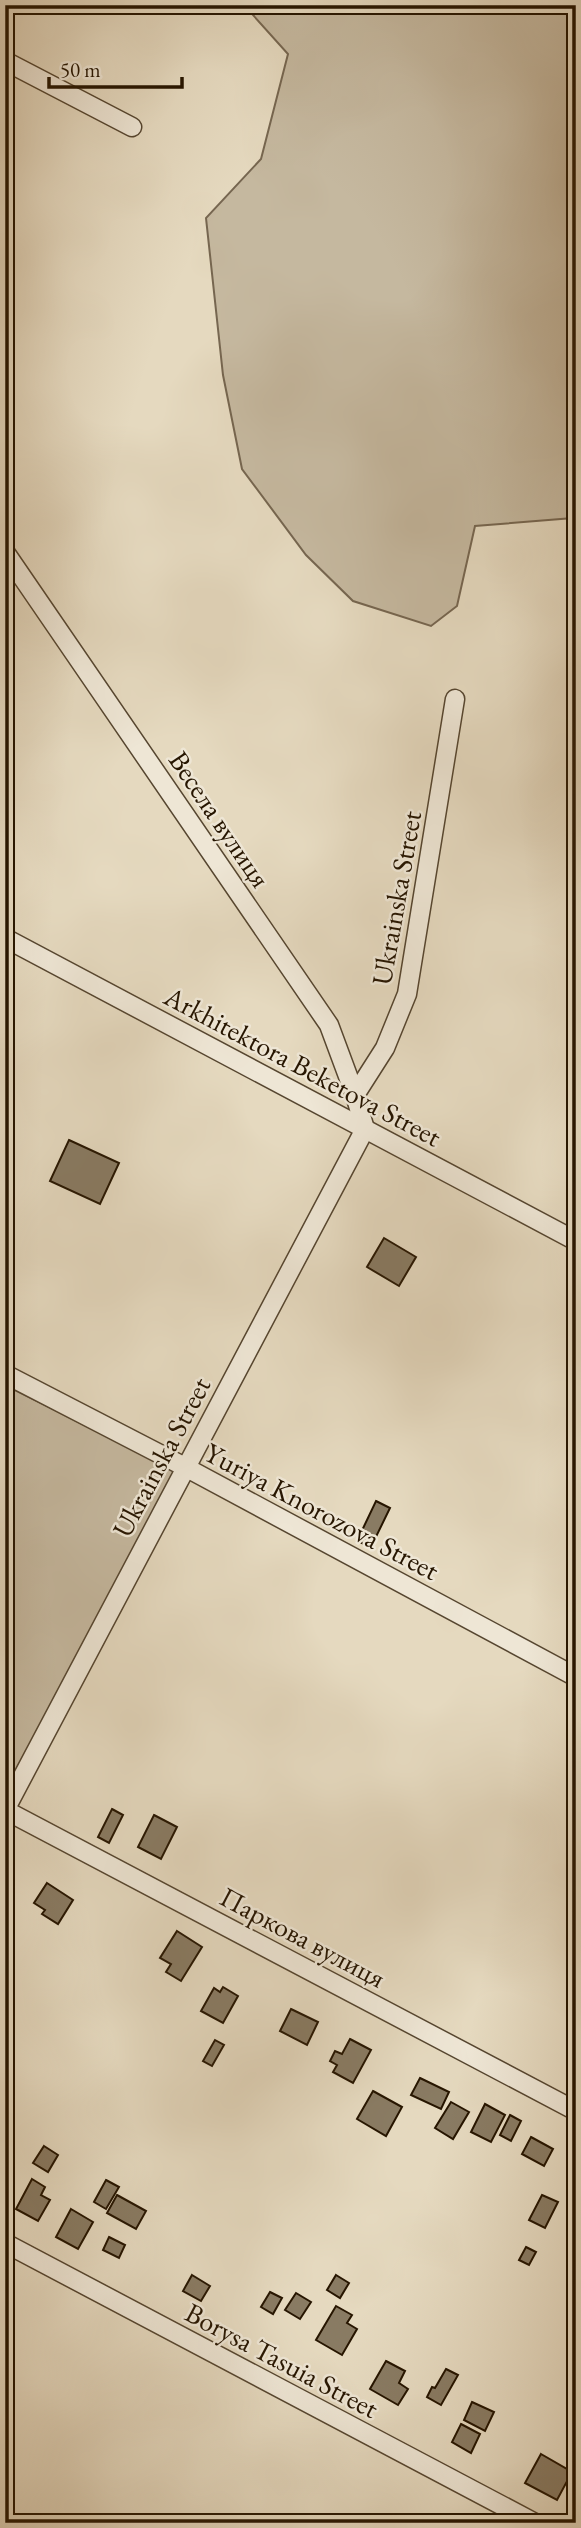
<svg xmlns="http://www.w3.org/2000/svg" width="581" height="2528" font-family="'EB Garamond',serif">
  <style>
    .green { fill: #c5b89f; stroke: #766650; stroke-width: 2 }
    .building { fill: #897b63; stroke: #261500; stroke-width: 2 }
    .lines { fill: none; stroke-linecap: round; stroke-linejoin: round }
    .minor-casing { stroke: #564630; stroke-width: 21 }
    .minor { stroke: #eee6d5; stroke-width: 18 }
    .labels { text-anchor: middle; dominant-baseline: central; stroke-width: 5; stroke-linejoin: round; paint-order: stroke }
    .street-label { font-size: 28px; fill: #261500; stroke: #eee6d5 }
  </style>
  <rect width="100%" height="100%" fill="#e5d9bf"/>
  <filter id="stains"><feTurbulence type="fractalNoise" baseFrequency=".00286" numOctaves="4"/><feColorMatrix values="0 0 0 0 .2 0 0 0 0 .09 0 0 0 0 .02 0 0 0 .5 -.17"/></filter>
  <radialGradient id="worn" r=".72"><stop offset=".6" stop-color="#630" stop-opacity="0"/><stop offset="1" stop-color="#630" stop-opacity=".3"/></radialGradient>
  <g class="green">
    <path d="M244,5H576V513L573,518L475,526L457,606L431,626L353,601L306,555L242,469L223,375L206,218L261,159L288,54Z"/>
    <path d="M5,1385L176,1471L5,1792Z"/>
  </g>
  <g class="building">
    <path d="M69,1140L119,1163L100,1204L50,1181Z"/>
    <path d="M384,1238L416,1257L399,1286L367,1267Z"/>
    <path d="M376,1501L390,1508L371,1547L357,1541Z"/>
    <path d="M112,1809L123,1815L109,1843L98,1837Z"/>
    <path d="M154,1815L177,1827L161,1859L138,1847Z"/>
    <path d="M47,1883L73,1900L58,1924L42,1914L45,1910L34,1903Z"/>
    <path d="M177,1931L202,1947L181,1981L166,1972L171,1964L160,1958Z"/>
    <path d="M223,1987L238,1996L223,2023L201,2011L214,1988L220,1992Z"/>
    <path d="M291,2009L318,2022L307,2045L280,2031Z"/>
    <path d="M350,2039L371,2050L353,2083L333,2072L337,2065L330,2061L335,2051L342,2054Z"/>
    <path d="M215,2040L224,2045L212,2066L203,2061Z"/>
    <path d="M420,2078L449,2092L441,2109L411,2095Z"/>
    <path d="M373,2091L402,2107L386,2136L357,2119Z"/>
    <path d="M451,2102L469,2112L453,2139L435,2128Z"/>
    <path d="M485,2104L505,2115L491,2142L471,2132Z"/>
    <path d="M510,2115L521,2121L511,2141L500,2135Z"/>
    <path d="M531,2137L553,2149L544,2166L522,2154Z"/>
    <path d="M44,2146L58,2155L48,2172L33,2163Z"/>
    <path d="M32,2179L45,2187L41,2195L50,2200L38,2221L16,2209Z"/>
    <path d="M106,2180L119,2187L106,2209L94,2202Z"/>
    <path d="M117,2195L146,2211L136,2229L107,2213Z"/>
    <path d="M542,2195L558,2202L545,2228L529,2220Z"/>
    <path d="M71,2209L93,2222L78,2249L56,2237Z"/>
    <path d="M109,2237L125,2245L119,2258L103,2250Z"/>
    <path d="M526,2247L536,2252L529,2265L519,2260Z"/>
    <path d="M192,2275L210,2286L201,2301L183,2291Z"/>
    <path d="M336,2275L349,2283L340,2298L327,2290Z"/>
    <path d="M270,2292L282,2298L273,2314L261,2307Z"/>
    <path d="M296,2293L311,2302L300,2319L285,2310Z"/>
    <path d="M336,2306L352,2315L347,2323L357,2329L342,2355L316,2340Z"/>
    <path d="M386,2361L405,2371L399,2383L408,2389L398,2405L370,2389Z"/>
    <path d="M446,2369L458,2375L441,2405L427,2397L432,2387L435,2388Z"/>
    <path d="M472,2402L494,2412L485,2431L464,2420Z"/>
    <path d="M461,2424L480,2434L471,2453L452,2442Z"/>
    <path d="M541,2454L572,2472L557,2500L525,2483Z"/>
  </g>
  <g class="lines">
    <g class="minor-casing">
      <g id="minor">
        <path d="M5,61L132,127"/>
        <path d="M5,552L329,1025L355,1095L365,1129L5,1810L576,2111"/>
        <path d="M5,938L576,1241"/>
        <path d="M355,1095L385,1048L407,994L455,699"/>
        <path d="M5,1374L185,1467L576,1677"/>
        <path d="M5,2243L535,2523"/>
      </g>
    </g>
    <use href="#minor" class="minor"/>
  </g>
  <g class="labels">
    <g class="street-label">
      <text transform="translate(220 819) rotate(56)">Весела вулиця</text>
      <text transform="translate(396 898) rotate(-80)">Ukrainska Street</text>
      <text transform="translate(303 1066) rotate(28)">Arkhitektora Beketova Street</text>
      <text transform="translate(161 1457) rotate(-62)">Ukrainska Street</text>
      <text transform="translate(322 1511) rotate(28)">Yuriya Knorozova Street</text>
      <text transform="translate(303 1937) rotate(28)">Паркова вулиця</text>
      <text transform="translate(282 2360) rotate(28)">Borysa Tasuia Street</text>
    </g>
  </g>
  <rect width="581" height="2528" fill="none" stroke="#e5d9bf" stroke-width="28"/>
  <rect x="7" y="7" width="567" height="2514" fill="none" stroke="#261500" stroke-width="3.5"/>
  <rect x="14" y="14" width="553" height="2500" fill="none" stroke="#261500" stroke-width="2"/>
  <path d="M49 77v10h133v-10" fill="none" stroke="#261500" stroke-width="3.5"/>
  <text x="60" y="77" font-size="21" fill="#261500" stroke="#eee6d5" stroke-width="5" paint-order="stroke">50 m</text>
  <rect width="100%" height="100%" filter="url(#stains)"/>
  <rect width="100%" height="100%" fill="url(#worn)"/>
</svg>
